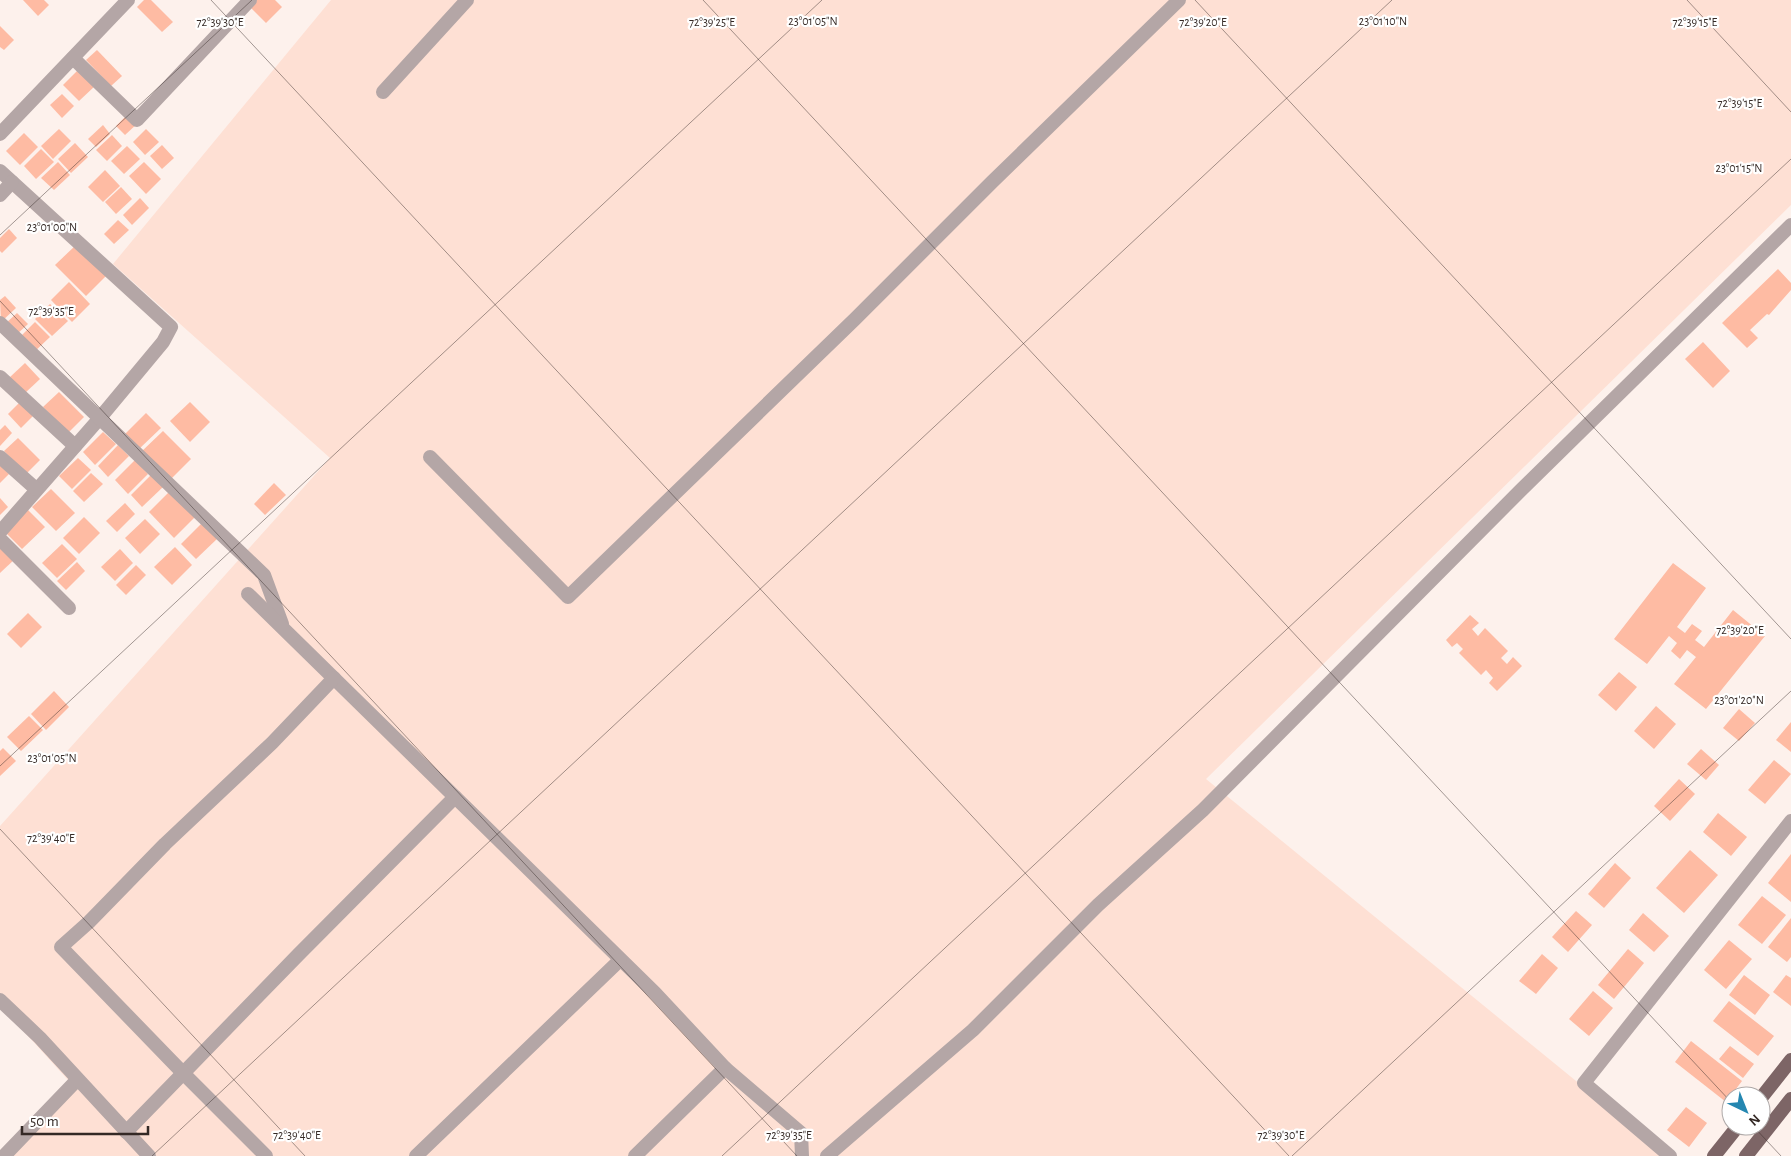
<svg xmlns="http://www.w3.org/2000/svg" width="1791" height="1156" font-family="'Alegreya Sans',sans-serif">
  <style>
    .built { fill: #fee0d4 }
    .building { fill: #febba3 }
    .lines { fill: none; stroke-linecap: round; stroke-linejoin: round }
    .minor { stroke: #b4a6a6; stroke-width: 14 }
    .tertiary { stroke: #b4a6a6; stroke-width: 14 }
    .primary { stroke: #7d6566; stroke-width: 14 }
    .ticks { fill: none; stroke: #342925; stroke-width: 1; stroke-opacity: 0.45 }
    .ticks-label { font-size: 12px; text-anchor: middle; fill: #342925; stroke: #fff; stroke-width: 4.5; stroke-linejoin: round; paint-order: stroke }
  </style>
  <rect width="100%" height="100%" fill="#fdf1ec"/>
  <path class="built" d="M331,0H1791V205L1206,779L1668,1156H2L68,1080L0,1005V826L330,458L113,264Z"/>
  <g class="building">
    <path d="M23,0H44L49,5L38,16Z"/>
    <path d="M144,0H151L173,22L162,32L137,7Z"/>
    <path d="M257,0H275L282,7L266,23L250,7Z"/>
    <path d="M0,26L14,40L4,50L0,47Z"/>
    <path d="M97,50L122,76L111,86L86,60Z"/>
    <path d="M80,68L96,85L79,101L63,85Z"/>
    <path d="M62,94L74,106L62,118L50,105Z"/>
    <path d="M128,114L138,123L125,135L116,126Z"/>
    <path d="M103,125L110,134L96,147L88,139Z"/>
    <path d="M59,129L71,141L53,159L41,146Z"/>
    <path d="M146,129L159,142L145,155L133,142Z"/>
    <path d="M24,133L38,147L20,165L6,151Z"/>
    <path d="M112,135L122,146L107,161L96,150Z"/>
    <path d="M75,143L88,157L71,173L58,159Z"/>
    <path d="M162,145L174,158L162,169L150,156Z"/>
    <path d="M127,146L140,159L124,174L111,161Z"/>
    <path d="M41,149L54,162L36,179L24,166Z"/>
    <path d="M58,162L70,175L54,190L41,178Z"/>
    <path d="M144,162L161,179L146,194L129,176Z"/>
    <path d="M105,170L120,186L103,202L88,187Z"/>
    <path d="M121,187L132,199L116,214L105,202Z"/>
    <path d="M140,198L149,208L132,225L123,215Z"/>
    <path d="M118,220L129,230L114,244L104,234Z"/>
    <path d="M9,229L17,238L2,253L0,251V238Z"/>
    <path d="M76,245L106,276L86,296L55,265Z"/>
    <path d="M1778,269L1791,283V290L1769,315L1767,314L1750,330L1758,338L1747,348L1722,323Z"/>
    <path d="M69,282L90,304L72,322L51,300Z"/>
    <path d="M5,296L16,308L1,322L0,300Z"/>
    <path d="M50,304L68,321L52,336L35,319Z"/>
    <path d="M17,313L28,324L16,335L5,324Z"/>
    <path d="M35,322L50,337L33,353L19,338Z"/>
    <path d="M1703,342L1730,371L1713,388L1685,359Z"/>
    <path d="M25,363L40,379L24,394L9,378Z"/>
    <path d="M59,392L84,417L68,433L43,407Z"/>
    <path d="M21,401L34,415L21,428L8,414Z"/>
    <path d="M190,402L210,422L190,442L170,421Z"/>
    <path d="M146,413L161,428L139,449L124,435Z"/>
    <path d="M5,425L12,433L0,446V430Z"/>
    <path d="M163,431L191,459L168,482L140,453Z"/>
    <path d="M103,432L116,444L95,465L83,452Z"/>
    <path d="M18,438L40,460L26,474L4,451Z"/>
    <path d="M118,445L129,456L108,477L98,466Z"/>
    <path d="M78,458L91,470L72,489L59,476Z"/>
    <path d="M135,460L148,474L128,494L115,480Z"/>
    <path d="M0,465L9,474L0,483Z"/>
    <path d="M91,473L103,484L84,502L73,491Z"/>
    <path d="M151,475L163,487L142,507L131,495Z"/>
    <path d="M274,483L286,495L265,515L254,504Z"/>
    <path d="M51,489L75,513L56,531L32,507Z"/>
    <path d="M170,491L195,517L174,538L149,512Z"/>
    <path d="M0,498L8,507L0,515Z"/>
    <path d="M125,503L135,514L117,532L106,521Z"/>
    <path d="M28,510L45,527L22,549L5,532Z"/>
    <path d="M84,517L100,533L79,554L63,538Z"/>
    <path d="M145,519L160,534L140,554L125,538Z"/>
    <path d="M203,522L218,538L196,559L181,544Z"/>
    <path d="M62,544L77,559L57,578L42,563Z"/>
    <path d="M175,547L192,565L172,585L154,567Z"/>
    <path d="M0,548L16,558L0,573Z"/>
    <path d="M120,549L133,563L115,581L101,567Z"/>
    <path d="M77,562L85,571L66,590L57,581Z"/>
    <path d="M1673,563L1706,588L1677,627L1685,633L1692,624L1702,631L1695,640L1704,647L1733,610L1765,636L1706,709L1674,684L1696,657L1687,650L1680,659L1671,651L1677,643L1669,636L1647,664L1614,639Z"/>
    <path d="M136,565L146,575L126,595L116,585Z"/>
    <path d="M28,613L42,627L21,648L7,634Z"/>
    <path d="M1470,615L1479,623L1472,629L1478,636L1485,628L1508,651L1501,658L1507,664L1513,657L1522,666L1497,691L1489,683L1493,678L1486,670L1481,675L1459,653L1463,649L1457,643L1452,647L1446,640Z"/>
    <path d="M1619,672L1637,687L1616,711L1598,695Z"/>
    <path d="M54,691L69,707L46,730L31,714Z"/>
    <path d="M1656,706L1676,724L1654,749L1634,731Z"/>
    <path d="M1739,709L1755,723L1739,741L1723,728Z"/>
    <path d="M29,716L43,730L21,751L7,737Z"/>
    <path d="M1791,722V752L1776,740Z"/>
    <path d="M3,748L16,761L0,776V751Z"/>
    <path d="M1701,749L1719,765L1706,780L1687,764Z"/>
    <path d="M1774,760L1791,774L1765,804L1748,790Z"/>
    <path d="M1679,779L1695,794L1670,821L1654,806Z"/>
    <path d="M1718,813L1747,837L1731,856L1703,832Z"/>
    <path d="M1690,850L1718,875L1684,913L1656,888Z"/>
    <path d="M1791,854V902L1768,883Z"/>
    <path d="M1615,863L1631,878L1604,908L1588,894Z"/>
    <path d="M1762,896L1786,915L1762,944L1738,925Z"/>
    <path d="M1576,911L1592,925L1568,952L1552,937Z"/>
    <path d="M1643,913L1669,936L1654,952L1629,930Z"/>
    <path d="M1791,918V957L1787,962L1768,947Z"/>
    <path d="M1729,940L1752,959L1726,989L1704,970Z"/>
    <path d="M1628,949L1644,963L1614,999L1598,985Z"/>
    <path d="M1542,954L1558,968L1536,994L1519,981Z"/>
    <path d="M1744,975L1770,995L1755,1015L1729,995Z"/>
    <path d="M1786,975L1791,978V1006L1773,992Z"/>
    <path d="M1593,991L1613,1008L1589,1036L1569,1019Z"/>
    <path d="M1729,1001L1774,1036L1758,1056L1713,1021Z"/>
    <path d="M1691,1041L1742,1081L1726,1102L1675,1062Z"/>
    <path d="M1730,1046L1754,1064L1743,1078L1719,1059Z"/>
    <path d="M1686,1107L1707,1123L1689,1147L1667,1130Z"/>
  </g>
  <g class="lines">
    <g class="minor">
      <path d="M73,58L137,120L250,0"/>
      <path d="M383,92L467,0"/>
      <path d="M0,134L128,0"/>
      <path d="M0,171L171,327L163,342L99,419L0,532"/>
      <path d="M0,195L12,182"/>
      <path d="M0,323L264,575L282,624"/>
      <path d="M0,377L75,446"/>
      <path d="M0,457L36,489"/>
      <path d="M430,457L568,597L855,319L992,182L1179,0"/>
      <path d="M0,539L69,608"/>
      <path d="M248,594L655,993L725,1068L801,1133L802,1156"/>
      <path d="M126,1132L298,955L455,797"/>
      <path d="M4,1156L77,1080"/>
      <path d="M266,1156L183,1073L61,947L89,922L165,844L272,743L334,678"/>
      <path d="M416,1156L620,960"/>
      <path d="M635,1156L725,1068"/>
      <path d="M827,1156L973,1030L1098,905L1203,810L1521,490L1791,225"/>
      <path d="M1670,1156L1584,1083L1791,821"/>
    </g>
    <path class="tertiary" d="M0,1000L40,1038L149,1156"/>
    <g class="primary">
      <path d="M1761,1098L1791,1060"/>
      <path d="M1714,1156L1738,1126"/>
      <path d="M1746,1156L1791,1099"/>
    </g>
  </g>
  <path class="ticks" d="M211,0L1289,1156M703,0L1731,1102M1195,0L1791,639M1687,0L1791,112M0,235L252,0M0,301L797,1156M0,766L822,0M0,829L305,1156M1753,1126L1781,1156M152,1156L1392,0M722,1156L1791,159M1292,1156L1791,691"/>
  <g class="ticks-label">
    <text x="813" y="25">23°01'05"N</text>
    <text x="1383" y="25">23°01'10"N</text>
    <text x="220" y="26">72°39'30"E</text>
    <text x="712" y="26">72°39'25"E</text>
    <text x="1203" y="26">72°39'20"E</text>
    <text x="1695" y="26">72°39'15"E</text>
    <text x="1740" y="107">72°39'15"E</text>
    <text x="1739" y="172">23°01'15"N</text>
    <text x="52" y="231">23°01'00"N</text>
    <text x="51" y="315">72°39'35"E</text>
    <text x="1740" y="634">72°39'20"E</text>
    <text x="1739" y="704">23°01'20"N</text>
    <text x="52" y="762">23°01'05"N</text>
    <text x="51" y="842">72°39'40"E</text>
    <text x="297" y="1139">72°39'40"E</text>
    <text x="789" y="1139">72°39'35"E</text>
    <text x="1281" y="1139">72°39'30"E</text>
  </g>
  <g transform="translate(1746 1111) rotate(137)"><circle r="24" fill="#ffffff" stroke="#aea9a8"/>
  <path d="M0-4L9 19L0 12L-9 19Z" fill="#2587b1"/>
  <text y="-8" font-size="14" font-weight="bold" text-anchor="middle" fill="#342925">N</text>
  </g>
  <path d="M22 1126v8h126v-8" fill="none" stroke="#342925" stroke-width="2.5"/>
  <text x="30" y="1126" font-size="15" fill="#342925" stroke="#ffffff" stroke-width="4" paint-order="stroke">50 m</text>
</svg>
